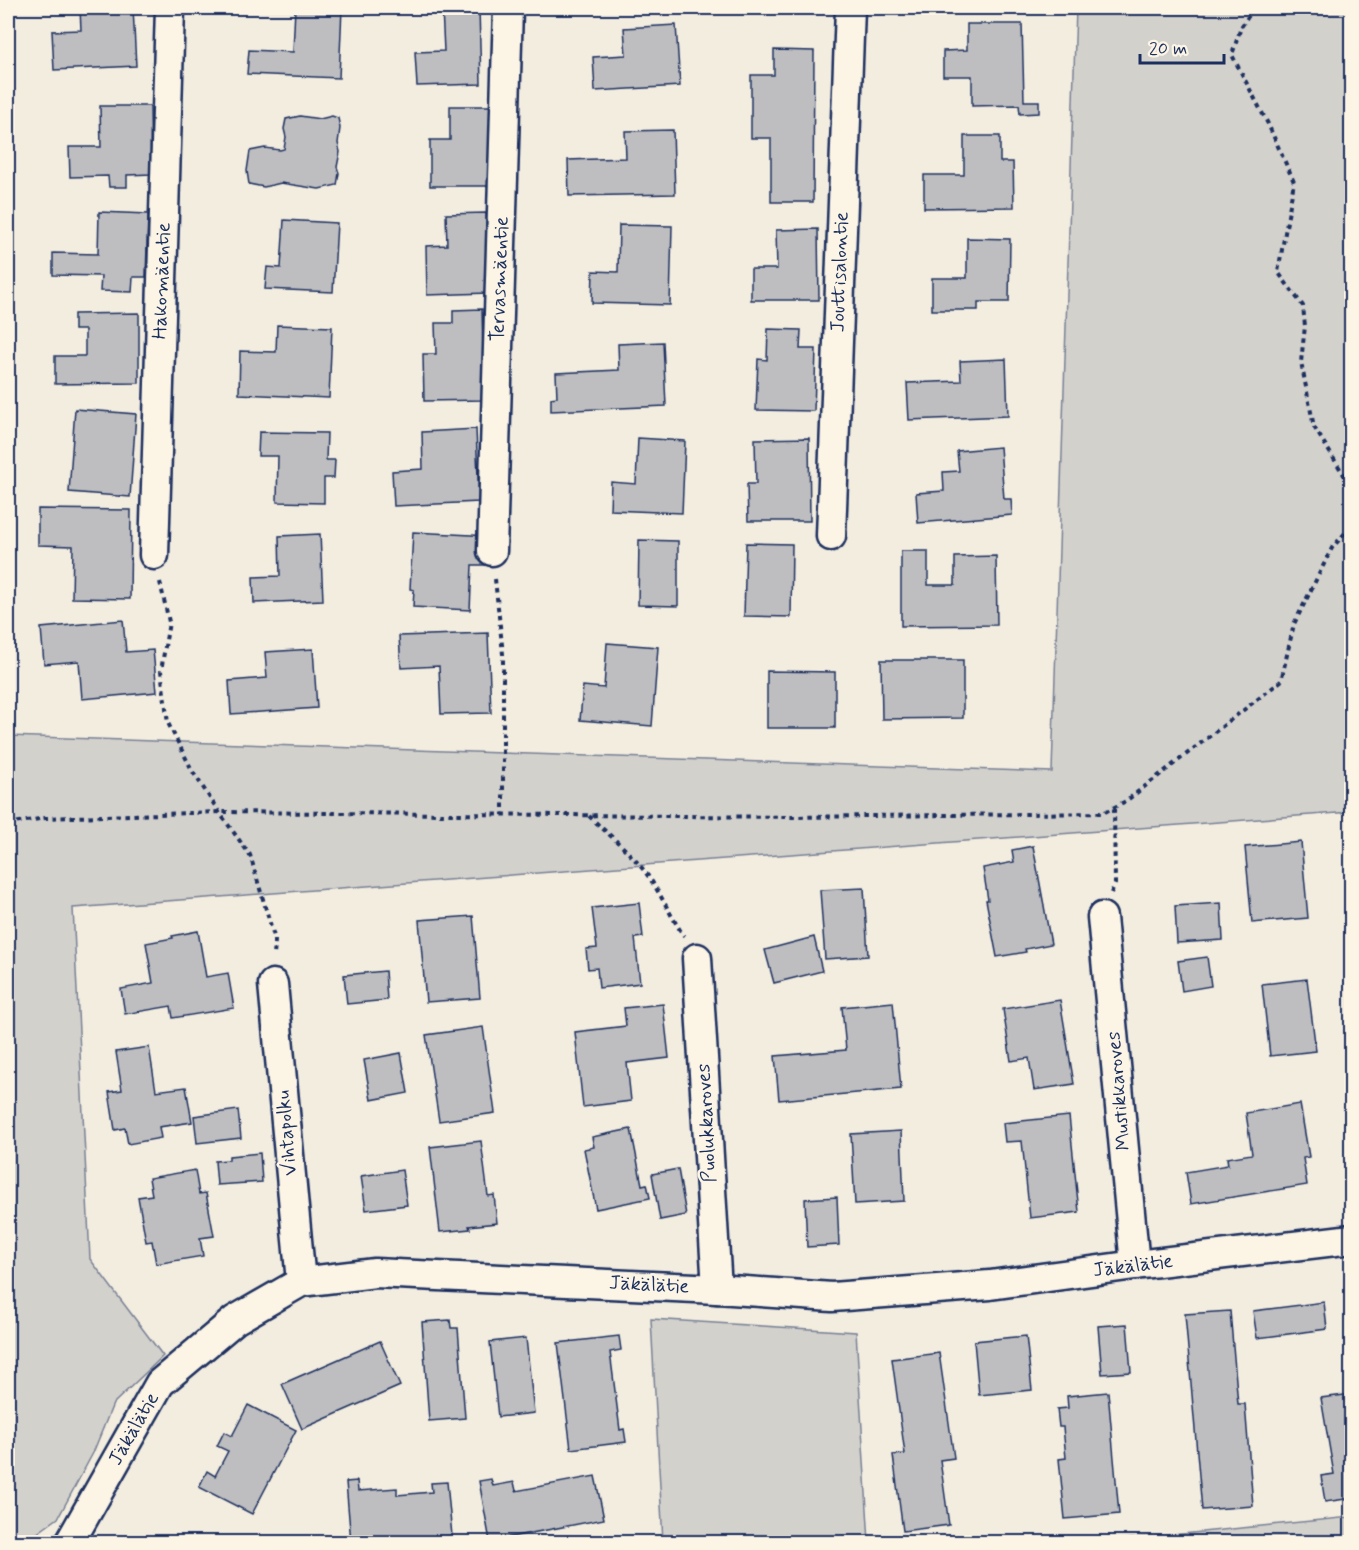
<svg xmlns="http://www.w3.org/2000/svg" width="1359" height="1550" font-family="Mynerve,sans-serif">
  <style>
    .green { fill: #d3d1cc; stroke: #778095; stroke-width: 1.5 }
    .building { fill: #bebec0; stroke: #1b2f5e; stroke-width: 1.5 }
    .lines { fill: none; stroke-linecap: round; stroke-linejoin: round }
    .street-casing { stroke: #1b2f5e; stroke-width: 33 }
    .path { stroke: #1b2f5e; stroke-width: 4; stroke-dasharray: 4.5 4.5; stroke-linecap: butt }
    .street { stroke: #fcf5e5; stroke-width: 28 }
    .labels { text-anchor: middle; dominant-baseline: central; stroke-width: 5; stroke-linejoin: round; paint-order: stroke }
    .street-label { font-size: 20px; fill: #1b2f5e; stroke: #fcf5e5 }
  </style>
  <rect width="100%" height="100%" fill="#f3ede0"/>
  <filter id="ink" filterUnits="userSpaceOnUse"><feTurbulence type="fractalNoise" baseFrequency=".0167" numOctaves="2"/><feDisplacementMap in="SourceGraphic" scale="12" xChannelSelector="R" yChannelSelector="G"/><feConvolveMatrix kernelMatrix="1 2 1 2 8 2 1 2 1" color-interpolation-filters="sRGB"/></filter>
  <g filter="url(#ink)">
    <g class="green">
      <path d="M1076,8H1351V812L73,908L90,1259L163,1356L113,1404L93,1453L58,1518L25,1542H8V736L1052,772Z"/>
      <path d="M651,1319L856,1332L869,1542H663Z"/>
      <path d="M1351,1517V1542H1102Z"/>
    </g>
    <g class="building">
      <path d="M80,8H133L136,66L54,70L52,31L81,30Z"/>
      <path d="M295,8H342L339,78L247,74L249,50L293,52Z"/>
      <path d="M442,8H479L481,84L417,86L415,52L444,51Z"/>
      <path d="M967,24H1022L1024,101H1039V113L1020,114L1019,105L972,106V76H943V51L967,50Z"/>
      <path d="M676,25L680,86L595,91L593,57L626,55L624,28Z"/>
      <path d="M774,50L814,51L813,202H771V138H751V75H774Z"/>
      <path d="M100,106H150L151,174L127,175V187H109L108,176L70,177L69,147H101Z"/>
      <path d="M450,106H490L491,186H430V140H450Z"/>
      <path d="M300,116L320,119L332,116L338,118L340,128L338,143L340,152L337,167L339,173L337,185L319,189L281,183L264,187L249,184L247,171L250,151L265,148L280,150L284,149L286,137L284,129L286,119Z"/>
      <path d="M673,130L675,194L569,196L568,160L626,158L625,131Z"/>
      <path d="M964,136H1000V162H1013L1014,207L924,208V175H964Z"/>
      <path d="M99,212L148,214L146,277H133L132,292L100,291L101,276L53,275V253L98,254Z"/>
      <path d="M486,213L488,293L427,295L426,246L447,245L446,214Z"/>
      <path d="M284,220L337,223L333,292L265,289L267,267L281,268Z"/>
      <path d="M619,225L672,226L670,305L592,303L593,271L618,272Z"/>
      <path d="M818,229L819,300H751V269H777L776,230Z"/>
      <path d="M967,238L1010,239L1009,302H978V310H932V278H967Z"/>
      <path d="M482,309L484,400L424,401L423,354H436L435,323H453V310Z"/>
      <path d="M139,313V383L55,384V356H85V330H74V314Z"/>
      <path d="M277,325L332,327L329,398L239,394L240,351L276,352Z"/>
      <path d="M768,329L801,330L800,349H816L814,411L756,410L758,359L767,360Z"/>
      <path d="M663,342L666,406L551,411V398L557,397L556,373L619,370L618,344Z"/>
      <path d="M1006,359L1008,416L909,420L907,383L961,381L960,361Z"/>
      <path d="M75,409L136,414L130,497L69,492Z"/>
      <path d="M476,429L479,502L394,506L392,471L423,469L422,432Z"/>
      <path d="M259,432L327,433L326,460H335L334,478H324V503L277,502L278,456H258Z"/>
      <path d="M638,438L685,441L682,513L610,510L611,482L636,484Z"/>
      <path d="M809,438L810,521H748L747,484H756L755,439Z"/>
      <path d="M1000,447L1004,499H1011L1012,515L918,523L916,493L944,491L943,472L959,471L957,451Z"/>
      <path d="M38,509L131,510L130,599L72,598L73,546L38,545Z"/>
      <path d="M413,532L490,536L488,565H472L470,610L413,607L414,590L410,589Z"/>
      <path d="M320,534L323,600L254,603L253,577L280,576L279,536Z"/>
      <path d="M639,540L678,541V606L638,605Z"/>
      <path d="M746,543L792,544L791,617L744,616Z"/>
      <path d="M901,551H928V585H955V557L996,556L997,625L901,626Z"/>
      <path d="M123,620L126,652L153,650L157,692L82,699L79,661L44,664L41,628Z"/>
      <path d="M488,633L491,713L441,714L439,666L401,668L399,636Z"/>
      <path d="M607,643L658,647L652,726L580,720L583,686L604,688Z"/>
      <path d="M313,649L317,708L231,714L229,681L267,678L265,652Z"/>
      <path d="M881,660H963V718L882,719Z"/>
      <path d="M767,671L835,672V728H767Z"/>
      <path d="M1301,842L1308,918L1252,923L1245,847Z"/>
      <path d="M1033,846L1051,944L1025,949L1026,952L997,957L986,900H988L983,868L1014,862L1012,850Z"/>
      <path d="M864,888L868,956L825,959L820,890Z"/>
      <path d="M639,903L643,937L635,938L640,983L599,988L597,968L588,969L586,949L597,948L592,908Z"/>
      <path d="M1221,903L1223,940L1177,943L1175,906Z"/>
      <path d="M473,916L480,998L426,1002L419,920Z"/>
      <path d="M198,931L206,977L228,973L234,1008L173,1018L171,1006L125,1014L121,989L153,983L146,943L173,938L172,936Z"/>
      <path d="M814,937L822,971L774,983L765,950Z"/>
      <path d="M1207,957L1211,986L1182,991L1178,961Z"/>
      <path d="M385,971L387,1000L347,1004L344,975Z"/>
      <path d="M1307,979L1316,1051L1270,1056L1262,984Z"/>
      <path d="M1060,1000L1074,1084L1034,1090L1029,1058L1011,1061L1003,1009Z"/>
      <path d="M893,1002L901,1089L779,1100L775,1056L846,1050L842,1007Z"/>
      <path d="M663,1004L669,1058L627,1063L631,1101L583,1107L575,1032L626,1026L624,1008Z"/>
      <path d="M483,1027L495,1113L439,1121L426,1035Z"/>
      <path d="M149,1047L156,1091L186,1087L192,1122L159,1127L161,1138L128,1144L125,1128L115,1130L109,1092L122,1090L116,1052Z"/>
      <path d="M401,1053L408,1093L371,1100L364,1060Z"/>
      <path d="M1300,1104L1309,1157L1303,1158L1307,1185L1191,1204L1186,1172L1228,1165L1227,1158L1252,1154L1246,1113Z"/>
      <path d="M238,1110L241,1138L197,1143L194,1116Z"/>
      <path d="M1069,1116L1079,1212L1030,1218L1022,1141L1005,1142L1003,1123Z"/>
      <path d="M631,1129L642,1185L647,1184L650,1198L596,1209L584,1149L594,1147L592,1137Z"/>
      <path d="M901,1131L904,1201L855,1204L851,1134Z"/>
      <path d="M481,1141L488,1196L494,1195L497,1223L469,1226L470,1229L440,1232L430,1147Z"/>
      <path d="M260,1153L262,1182L217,1185L215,1161L229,1160V1156Z"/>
      <path d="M678,1169L686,1215L660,1220L652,1174Z"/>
      <path d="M195,1170L199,1194L206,1193L214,1236L200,1238L203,1256L156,1264L152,1241L146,1242L138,1197L152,1195L149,1178Z"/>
      <path d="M402,1170L407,1205L366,1210L361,1176Z"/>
      <path d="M837,1197L839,1245L807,1247L805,1199Z"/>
      <path d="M1324,1302L1327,1329L1257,1338L1253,1311Z"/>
      <path d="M1230,1311L1238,1404H1245L1253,1506L1202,1510L1185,1314Z"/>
      <path d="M450,1320L451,1328H458L465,1418L429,1421L422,1322Z"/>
      <path d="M1127,1324L1131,1372L1102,1374L1098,1326Z"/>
      <path d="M619,1336L621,1350L610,1352L620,1430L624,1429L626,1442L571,1449L558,1343Z"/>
      <path d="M1026,1336L1032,1390L979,1395L974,1341Z"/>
      <path d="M526,1338L534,1413L498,1417L490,1342Z"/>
      <path d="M380,1341L400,1386L302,1429L282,1384Z"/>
      <path d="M939,1353L954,1458L940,1460L949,1525L903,1531L893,1455L905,1454L892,1359Z"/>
      <path d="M1108,1392L1119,1514L1065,1519L1059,1459L1066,1458L1063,1427H1059L1057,1409L1068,1408L1067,1396Z"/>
      <path d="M1352,1394V1498L1325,1502L1321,1476L1334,1474L1321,1398Z"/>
      <path d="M248,1405L296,1430L252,1514L199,1487L207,1471L215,1476L228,1451L217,1446L224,1432L232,1436Z"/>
      <path d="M595,1476L604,1519L490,1541L479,1481L491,1479L493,1486L514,1482L516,1491Z"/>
      <path d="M357,1481L358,1491L397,1488V1495L432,1492L431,1483L447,1482L452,1536L373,1542H351L346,1482Z"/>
    </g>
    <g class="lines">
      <g class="street-casing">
        <g id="street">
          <path d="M831,536L850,8"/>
          <path d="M492,551L508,8"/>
          <path d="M154,555L170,8"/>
          <path d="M1102,917L1135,1265"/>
          <path d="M697,958L717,1289"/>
          <path d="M273,984L301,1282"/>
          <path d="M70,1542L160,1383L235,1320L301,1282L375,1273L717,1289L832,1297L990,1285L1135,1265L1352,1239"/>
        </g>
      </g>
      <g class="path">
        <path d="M1254,8L1241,27L1232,55L1268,124L1294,182L1278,272L1303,306L1305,326L1301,362L1314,427L1344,475L1352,480"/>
        <path d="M495,579L503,654V815"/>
        <path d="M160,582L169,622L161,671L168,723L193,772L219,812L250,855L275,940L274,957"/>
        <path d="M589,816C607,833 627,849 642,868C659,889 669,914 684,936"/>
        <path d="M8,824L45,818L219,812L793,817L1103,813L1126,801L1281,681L1294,624L1332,548L1352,525"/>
        <path d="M1111,893L1115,884L1114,807"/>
      </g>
      <use href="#street" class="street"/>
    </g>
  </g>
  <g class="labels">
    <g class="street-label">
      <text transform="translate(840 272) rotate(-88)">Jouttisalontie</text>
      <text transform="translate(500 279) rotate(-88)">Tervasmäentie</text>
      <text transform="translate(162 281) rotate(-88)">Hakomäentie</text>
      <text transform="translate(1119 1091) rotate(-95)">Mustikkaroves</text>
      <text transform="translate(707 1123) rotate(-93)">Puolukkaroves</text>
      <text transform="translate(287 1133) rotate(-95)">Vihtapolku</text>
      <text transform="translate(1133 1266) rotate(-7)">Jäkälätie</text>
      <text transform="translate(649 1285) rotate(3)">Jäkälätie</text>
      <text transform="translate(134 1429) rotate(-60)">Jäkälätie</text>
    </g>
  </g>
  <rect width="1359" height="1550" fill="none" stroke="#fcf5e5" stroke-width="30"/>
  <rect x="15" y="15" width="1329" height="1520" fill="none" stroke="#1b2f5e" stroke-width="2" filter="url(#ink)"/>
  <path d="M1140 54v9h84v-9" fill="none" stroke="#1b2f5e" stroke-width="3"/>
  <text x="1149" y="54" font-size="18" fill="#1b2f5e" stroke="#fcf5e5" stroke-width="4.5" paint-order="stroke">20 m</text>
</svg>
